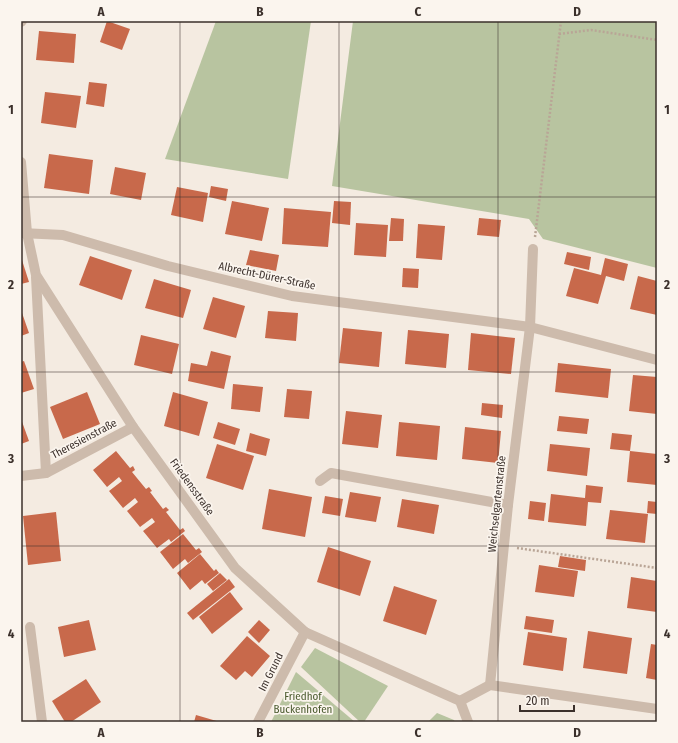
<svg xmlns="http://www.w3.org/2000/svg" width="678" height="743" font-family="'Fira Sans Condensed',sans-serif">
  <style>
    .green { fill: #b8c4a0 }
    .building { fill: #c8694b }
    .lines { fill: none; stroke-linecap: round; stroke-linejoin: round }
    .path { stroke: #b9a596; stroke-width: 2.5; stroke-dasharray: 2 2; stroke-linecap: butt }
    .minor { stroke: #cdbbac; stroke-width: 10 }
    .grid { fill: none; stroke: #3b302b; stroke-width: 1; stroke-opacity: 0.55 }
    .labels { text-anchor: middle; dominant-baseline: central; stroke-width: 3.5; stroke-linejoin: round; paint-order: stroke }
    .street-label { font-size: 11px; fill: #3b302b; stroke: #fbf5ee }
    .park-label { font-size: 11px; fill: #4a5a2e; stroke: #fbf5ee }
    .neatline { fill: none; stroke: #3b302b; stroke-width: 1.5 }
    .grid-label { font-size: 13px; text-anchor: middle; font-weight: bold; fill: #3b302b }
  </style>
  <rect width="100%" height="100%" fill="#f4ebe1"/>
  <g class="green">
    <path d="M216,21H311L288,179L165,159Z"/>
    <path d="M353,21H657V268L543,239L529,219L332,186Z"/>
    <path d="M315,648L388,686L364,722H360L301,667Z"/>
    <path d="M296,672L355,722H271Z"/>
    <path d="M437,713L454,720L455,722H428Z"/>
  </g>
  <g class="building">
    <path d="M107,21L130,29L122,50L100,42Z"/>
    <path d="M39,31L76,34L74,63L36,60Z"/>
    <path d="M89,82L107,84L104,107L86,104Z"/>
    <path d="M45,92L81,96L76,128L41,123Z"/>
    <path d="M49,154L93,160L89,194L44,188Z"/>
    <path d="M115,167L146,173L141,200L110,194Z"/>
    <path d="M211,186L228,189L226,201L209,197Z"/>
    <path d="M177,187L208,193L203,222L171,215Z"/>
    <path d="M232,201L269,208L262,241L225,234Z"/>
    <path d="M334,201L351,202L350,225L332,223Z"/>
    <path d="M284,208L331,212L328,247L282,244Z"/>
    <path d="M391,218L404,219L403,241H389Z"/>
    <path d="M479,218L501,220L499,237L477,235Z"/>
    <path d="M356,223L388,225L386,257L354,255Z"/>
    <path d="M418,224L445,226L442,260L416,258Z"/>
    <path d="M250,250L279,255L276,271L246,265Z"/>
    <path d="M567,252L591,257L589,270L564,264Z"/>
    <path d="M90,256L132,270L122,300L79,285Z"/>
    <path d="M21,257L29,282L21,284Z"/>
    <path d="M605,258L628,264L624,281L606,276L598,304L566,296L574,268L601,275Z"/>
    <path d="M403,268L419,269L418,288L402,287Z"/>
    <path d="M638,276L657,281V315L630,309Z"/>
    <path d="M154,279L191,290L183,318L145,308Z"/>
    <path d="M213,297L245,306L236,338L203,329Z"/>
    <path d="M21,310L29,333L21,336Z"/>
    <path d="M268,311L298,313L296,341L265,338Z"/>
    <path d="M343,328L382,332L379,367L339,363Z"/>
    <path d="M408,330L449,334L446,368L405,364Z"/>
    <path d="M471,333L515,338L511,374L468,370Z"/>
    <path d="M141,335L179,344L172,374L134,365Z"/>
    <path d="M211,351L231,356L224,389L188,381L191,363L207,366Z"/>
    <path d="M24,361L34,389L21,393V362Z"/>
    <path d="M558,363L611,369L608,398L555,392Z"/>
    <path d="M633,375L657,377V414L629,411Z"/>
    <path d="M233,384L263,387L260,412L231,409Z"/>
    <path d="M287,389L312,391L309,419L284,417Z"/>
    <path d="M87,392L100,424L63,439L50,407Z"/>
    <path d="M173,392L208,402L199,436L164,426Z"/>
    <path d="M482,403L503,405L502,418L481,415Z"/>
    <path d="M346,411L382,415L378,448L342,444Z"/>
    <path d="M559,416L589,419L587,434L557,431Z"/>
    <path d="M21,419L29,441L21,444Z"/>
    <path d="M218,422L240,429L235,445L213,438Z"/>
    <path d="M399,422L440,426L437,460L396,456Z"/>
    <path d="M465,427L501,431L498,463L462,459Z"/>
    <path d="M250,433L270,439L266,456L246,451Z"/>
    <path d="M612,433L632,435L630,451L610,449Z"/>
    <path d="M217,444L254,456L243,490L206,478Z"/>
    <path d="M550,444L590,448L587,476L547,471Z"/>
    <path d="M116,451L130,468L133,466L135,470L132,472L146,489L149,487L152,491L150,492L163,509L166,507L169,510L166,512L180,530L183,528L185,531L171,542L169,539L157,548L143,531L155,522L152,518L140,527L127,511L138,502L135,498L123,508L109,491L122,481L119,477L107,487L93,470Z"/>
    <path d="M630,451L657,454V485L627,482Z"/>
    <path d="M586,485L603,487L601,503L588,502L586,526L548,522L551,494L585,498Z"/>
    <path d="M269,489L312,497L305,537L262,529Z"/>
    <path d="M350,492L381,497L376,522L345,517Z"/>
    <path d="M325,496L343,499L340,516L322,513Z"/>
    <path d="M402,499L439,505L434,534L397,527Z"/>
    <path d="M530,501L546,503L544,521L528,519Z"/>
    <path d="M648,501L657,502V514L647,513Z"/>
    <path d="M610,510L648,514L645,543L606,539Z"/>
    <path d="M56,512L61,561L28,565L23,516Z"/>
    <path d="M183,534L196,550L199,548L202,552L188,563L185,559L173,569L160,552Z"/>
    <path d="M328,547L371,561L360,596L317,582Z"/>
    <path d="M200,554L214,571L216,569L219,573L205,584L202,580L190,590L177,573Z"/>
    <path d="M560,556L586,560L585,571L558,567Z"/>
    <path d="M539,565L578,571L574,597L535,592Z"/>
    <path d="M220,573L227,580L213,591L207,584Z"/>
    <path d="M631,577L657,581V612L627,608Z"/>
    <path d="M229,579L235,587L193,620L187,613Z"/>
    <path d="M394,586L437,600L426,635L383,621Z"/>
    <path d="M230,592L243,609L212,634L199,617Z"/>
    <path d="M526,616L554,620L552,633L524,629Z"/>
    <path d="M89,620L96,650L64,657L58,627Z"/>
    <path d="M259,620L270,630L259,643L248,632Z"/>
    <path d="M588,631L632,638L627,674L583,668Z"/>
    <path d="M528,632L567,638L563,671L523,665Z"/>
    <path d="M247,636L270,656L252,677L245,671L236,680L220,666Z"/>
    <path d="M651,644L657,645V680L646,678Z"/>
    <path d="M86,679L101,702L71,722H65L52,701Z"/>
    <path d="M196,715L220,722H194Z"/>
  </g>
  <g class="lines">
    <g class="path">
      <path d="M559,34L591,30L657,40"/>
      <path d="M535,237L561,21"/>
      <path d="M517,548L657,568"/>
    </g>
    <g class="minor">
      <path d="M21,22L22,21"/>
      <path d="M21,162L27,233L36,275L133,427L235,568L305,632L460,701L468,722"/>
      <path d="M21,233L63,235L168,266L292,296L530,327L657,360"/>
      <path d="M36,277L46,473"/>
      <path d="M21,476L46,473L133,427"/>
      <path d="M320,481L331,473L508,505"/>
      <path d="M30,627L42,722"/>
      <path d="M490,685L508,505L530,327L533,249"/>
      <path d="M460,701L490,685L657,709"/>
      <path d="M258,722L305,632"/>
    </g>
  </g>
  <path class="grid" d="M180,21V722M339,21V722M498,21V722M21,197H657M21,372H657M21,546H657"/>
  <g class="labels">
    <g class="street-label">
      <text transform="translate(267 276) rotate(12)">Albrecht-Dürer-Straße</text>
      <text transform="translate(84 439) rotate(-28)">Theresienstraße</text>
      <text transform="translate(192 487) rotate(54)">Friedensstraße</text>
      <text transform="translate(497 504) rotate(-84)">Weichselgartenstraße</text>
      <text transform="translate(271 672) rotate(-63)">Im Grund</text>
    </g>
    <g class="park-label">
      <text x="303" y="696">Friedhof<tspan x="303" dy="13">Buckenhofen</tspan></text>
    </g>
  </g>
  <rect width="678" height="743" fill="none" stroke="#fbf5ee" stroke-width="44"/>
  <path d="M520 705v6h54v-6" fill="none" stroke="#3b302b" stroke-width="2"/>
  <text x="526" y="705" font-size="12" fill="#3b302b" stroke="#fbf5ee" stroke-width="3" paint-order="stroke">20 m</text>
  <rect x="22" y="22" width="634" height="699" class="neatline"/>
  <g class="grid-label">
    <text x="101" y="16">A</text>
    <text x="260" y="16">B</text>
    <text x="418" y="16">C</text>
    <text x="577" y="16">D</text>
    <text x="11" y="114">1</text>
    <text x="667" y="114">1</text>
    <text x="11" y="289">2</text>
    <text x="667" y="289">2</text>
    <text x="11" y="463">3</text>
    <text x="667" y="463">3</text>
    <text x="11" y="638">4</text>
    <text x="667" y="638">4</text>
    <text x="101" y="737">A</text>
    <text x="260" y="737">B</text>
    <text x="418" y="737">C</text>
    <text x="577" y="737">D</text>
  </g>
</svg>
